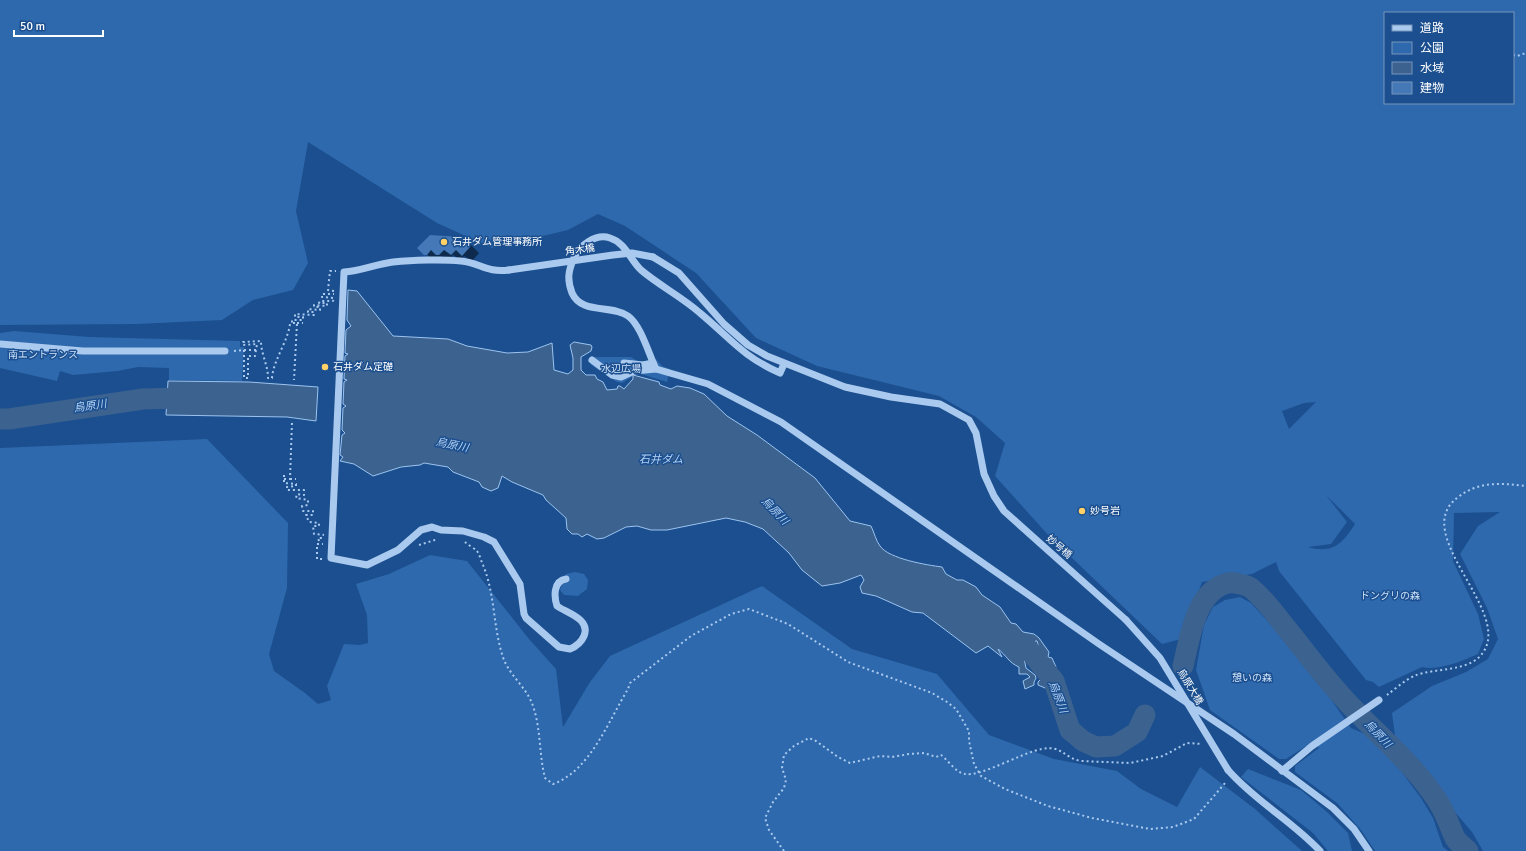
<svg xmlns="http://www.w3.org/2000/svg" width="1526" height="851" font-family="Signika,'Noto Sans JP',sans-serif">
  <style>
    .green { fill: #2e69ad; fill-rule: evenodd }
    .water { fill: #3c6290; stroke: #9cc4f0 }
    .shadow { fill: #0007 }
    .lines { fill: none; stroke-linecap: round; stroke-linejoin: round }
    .river { stroke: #3c6290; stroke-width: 21 }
    .building { fill: #4478b7 }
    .path { stroke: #a9c9ee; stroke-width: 2; stroke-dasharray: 2 3; stroke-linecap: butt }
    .minor { stroke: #a9c9ee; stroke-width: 7 }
    .minor-bridge { stroke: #a9c9ee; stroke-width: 7 }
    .poi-dot { fill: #ffd166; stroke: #1b4f8f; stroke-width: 1.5 }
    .labels { text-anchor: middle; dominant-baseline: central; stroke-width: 3; stroke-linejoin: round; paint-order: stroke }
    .poi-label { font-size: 10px; fill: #fff; stroke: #1b4f8f; text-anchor: start }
    .street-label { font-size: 10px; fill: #fff; stroke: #1b4f8f }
    .park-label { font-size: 10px; fill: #cfe3fa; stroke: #1b4f8f }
    .water-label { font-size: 11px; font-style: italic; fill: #b5d3f5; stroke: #1b4f8f }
  </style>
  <rect width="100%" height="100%" fill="#1b4f8f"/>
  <g class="green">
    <path d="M0,0H1526V851H1483L1472,832L1396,743L1392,713L1432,686L1466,672L1488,659L1498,639L1487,608L1460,554L1478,526L1500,512L1454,513L1453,561L1478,614L1484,639L1478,654C1462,661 1439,671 1422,667L1379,687L1373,682L1366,680L1279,571L1276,562L1252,574L1202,582L1181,639L1162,644L1049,536L995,476L1005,443L976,417L939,396L817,366L756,338L696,273L625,226L598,214L568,230L492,248L437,223L308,142L296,211L308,263L293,290L253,300L222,320L137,324L0,325ZM1385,13H1513V103H1385ZM1316,402L1289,429L1282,411L1304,403ZM1326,495L1355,524C1342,544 1333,554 1308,547L1331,544L1347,522Z"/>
    <path d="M14,331L89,337L240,341V347H244L242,381L169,380V368L138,367L118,371L73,375L60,371L57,381L0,368V333Z"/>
    <path d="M594,357H631L639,362L656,359L662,366L670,369L667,382L638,373L622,383L617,382L591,365L588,361Z"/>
    <path d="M207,439L288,523L287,588L269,654L274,671L305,693L318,704L331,700L327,686L344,644L360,645L368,643L367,615L356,584L389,574L430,555L467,561L529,639L556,669L563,727L590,682L610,656L762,586L852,649L937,674L989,735L1054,759L1117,771L1141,789L1177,807L1200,767L1255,809L1302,851H0V448Z"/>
    <path d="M575,572L584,574L588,580L587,589L578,596L564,595L560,590L562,584L566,581V574Z"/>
    <path d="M1240,597L1251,603L1302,658L1351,728L1365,734L1387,752L1421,798L1433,818L1443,847L1448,851H1375L1361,830L1337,803L1295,772V766L1319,748L1314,741L1286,759H1279L1210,710L1196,670L1204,625L1213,607L1225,600Z"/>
    <path d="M1248,769L1301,790L1327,812L1348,833L1352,851H1328L1313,833L1241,777Z"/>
  </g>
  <g class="water">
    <path d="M348,290L357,291L393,336L448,339L467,346L507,353L528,352L552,343L554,370L568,374L573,370V358L570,345L574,342L591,345L592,347L591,351L581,357V370L586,375H595L597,379L603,382L607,390L617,389L618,386H620L624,389L633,379V375L659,382L660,385L671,389L677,386L690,388L704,394L727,416L757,435L815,478L850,521L871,526C874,532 876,541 880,546C889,559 927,565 942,567L946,574L957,580H963L976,587L982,595L1000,607L1011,623L1016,624L1023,632L1034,634L1039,638L1049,652L1048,657L1052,658L1056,667L1054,671L1057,672V674H1055L1054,676L1057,678H1049L1050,686L1045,688L1038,685V682L1043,677L1038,675V671L1041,670L1049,671L1046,668L1047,659L1041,655L1037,641H1035L1039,665L1023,654L1025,641L1013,644L1024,658L1026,668L1035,675L1036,678L1034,682V685L1025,689L1023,681L1030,677L1027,674H1019V667C1009,663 1006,655 998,649L1002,657L988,646L976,653L923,613L912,612L876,596L862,593L860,587L864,580L861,575L840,583L822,586L802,570L789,553L763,529L745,522L726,518L667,530H651L637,526L626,527L604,538L597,539L587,534L582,537L578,534H572L567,529L566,518L546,500L543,495L512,482L502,476L498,488L491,491L482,487L479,482L453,472L448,467L424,463L420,465L401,467L373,476L354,464L340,461L343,457L340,455L342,435L345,433L342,430L343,408L346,406L343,404L344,382L347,380L344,379L345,356L348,354L345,353L346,330L351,326L347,320Z"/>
    <path d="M168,381L249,382L318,387L316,421L287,417L166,415Z"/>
  </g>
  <path class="shadow" d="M459,238L469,243L479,253L472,261L464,256L461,260L453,255L449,260L440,256L434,260L418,248Z"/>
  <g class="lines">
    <g class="river">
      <path d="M0,419H9L143,399L180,398"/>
      <path d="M994,628L1029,650L1054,681L1070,730L1083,741L1096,747L1115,746L1137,732L1145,715"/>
      <path d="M1183,666C1190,638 1195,591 1228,583C1233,582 1247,585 1251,588C1263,598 1274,612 1283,624C1302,647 1319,671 1339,693C1370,729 1410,759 1437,800C1445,811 1449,825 1455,838C1458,843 1464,847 1468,851"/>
    </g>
  </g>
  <path class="building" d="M430,235L460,237L470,247L462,256L456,250L451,255L444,250L439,255H436L431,250L427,255H424L417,248Z"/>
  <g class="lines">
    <g class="path">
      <path d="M1513,55L1517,56L1526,53"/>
      <path d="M334,291L328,290L330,271H336"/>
      <path d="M293,323H297L294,380"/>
      <path d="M297,323H303"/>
      <path d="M244,350H257"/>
      <path d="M234,351L244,350V378H248V356H255L257,344L243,345V342L261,341C261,354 268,365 268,378H272C273,361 288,341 290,324L292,323V320H303V317H295V314L314,315V312H308V309L320,310V307H314V305L327,306V303H319L320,301H333L334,298L322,297V294H334"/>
      <path d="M284,475V483L296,484V486L287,487V490H304V495L297,494L296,498L308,500V505L302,506L303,511H313V515H306L309,522L319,523V526H313L314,534L324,535"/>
      <path d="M284,479H290L292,422"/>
      <path d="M290,479H296"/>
      <path d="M319,541L318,538H323"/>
      <path d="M465,542C468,545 474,548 477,551C480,555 481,561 483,565C495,594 493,625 502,654C507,674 527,687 533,706C541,729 539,755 545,778L553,784C590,771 609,720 628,689L630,683L691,636L731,614L749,609L788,624L848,662L932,693L947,702L956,709L969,731V741L974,764L981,776L1005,789L1048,806L1092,818L1150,829L1173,827L1194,819L1226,782"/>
      <path d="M419,545L438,539"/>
      <path d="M322,559H317V544H323"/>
      <path d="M1387,695C1395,689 1405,680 1414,676C1435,667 1471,673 1484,651C1510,609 1410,534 1457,498C1478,481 1500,483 1526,486"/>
      <path d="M784,851L769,830L765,818L773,802L784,788L786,780L782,768L784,755L794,746L809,738L816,741L838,757L850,763L880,756L892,757L909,754L924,753L936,757L941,755C948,760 956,773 965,774C981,777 1023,752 1042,749C1062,745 1064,758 1081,761L1130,763L1163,756L1187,743L1202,744"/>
    </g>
    <g class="minor">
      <path d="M653,257L679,273L724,324L748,345L767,356L845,387L891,397L940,404L969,420L976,433L984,474L994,496L1004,511L1126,620"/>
      <path d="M509,270C486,273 481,263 461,261C443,259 412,260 393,262C376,264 361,271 344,272L331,558L367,565L398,550L421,530L432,527L441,530L463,531L484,537L494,542L520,584L524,614L526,618L559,647L570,649C577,646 581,643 584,636C591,619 567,613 557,606C554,597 553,581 566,579"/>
      <path d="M0,344L83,351H225"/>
      <path d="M592,360L612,375L621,377L634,371L656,369"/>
      <path d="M624,363L643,365L653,363"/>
      <path d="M784,364L780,373C743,357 729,337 700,313C682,297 660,286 641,270C630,260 626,243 610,238C596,233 580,245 574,258C568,271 567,280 572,293C582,315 611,304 628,316C641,325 649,355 656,369L708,384L781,422L1099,644L1234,734L1333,808L1354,829L1369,851"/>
      <path d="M1228,770C1255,801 1292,821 1320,851"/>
      <path d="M1282,771L1312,746L1379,700"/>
    </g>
    <g class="minor-bridge">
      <path d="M509,270L613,255L632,253L653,257"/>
      <path d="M1126,620L1160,658L1228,770"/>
    </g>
  </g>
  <g class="poi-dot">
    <circle cx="444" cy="242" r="4"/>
    <circle cx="325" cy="367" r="4"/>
    <circle cx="1082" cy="511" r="4"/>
  </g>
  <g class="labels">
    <g class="poi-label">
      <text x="452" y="242">石井ダム管理事務所</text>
      <text x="333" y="367">石井ダム定礎</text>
      <text x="1090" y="511">妙号岩</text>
    </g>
    <g class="street-label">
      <text transform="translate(580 250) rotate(-8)">角木橋</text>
      <text transform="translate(1059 547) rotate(41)">妙号橋</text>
      <text transform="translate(1190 687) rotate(59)">烏原大橋</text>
    </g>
    <g class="park-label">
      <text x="43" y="355">南エントランス</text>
      <text x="621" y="369">水辺広場</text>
      <text x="1390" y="596">ドングリの森</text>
      <text x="1252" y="678">憩いの森</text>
    </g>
    <g class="water-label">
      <text transform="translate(90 406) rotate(-8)">烏原川</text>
      <text transform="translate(452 445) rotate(12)">烏原川</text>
      <text x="661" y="459">石井ダム</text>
      <text transform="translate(775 511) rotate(46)">烏原川</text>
      <text transform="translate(1058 697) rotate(69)">烏原川</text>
      <text transform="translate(1378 734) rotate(46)">烏原川</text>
    </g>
  </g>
  <rect x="1384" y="12" width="130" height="92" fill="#1b4f8f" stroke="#7695bc"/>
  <rect x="1392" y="25" width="20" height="6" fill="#a9c9ee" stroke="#7695bc"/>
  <text x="1420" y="32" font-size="12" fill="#ffffff">道路</text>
  <rect x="1392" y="42" width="20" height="12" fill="#2e69ad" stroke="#7695bc"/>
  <text x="1420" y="52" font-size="12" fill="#ffffff">公園</text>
  <rect x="1392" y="62" width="20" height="12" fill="#3c6290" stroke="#7695bc"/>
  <text x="1420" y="72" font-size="12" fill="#ffffff">水域</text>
  <rect x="1392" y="82" width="20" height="12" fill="#4478b7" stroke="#7695bc"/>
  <text x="1420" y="92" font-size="12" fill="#ffffff">建物</text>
  <path d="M14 30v6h89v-6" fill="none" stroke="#ffffff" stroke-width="2"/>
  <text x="20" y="30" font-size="12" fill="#ffffff" stroke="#1b4f8f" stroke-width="3" paint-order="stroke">50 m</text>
</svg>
